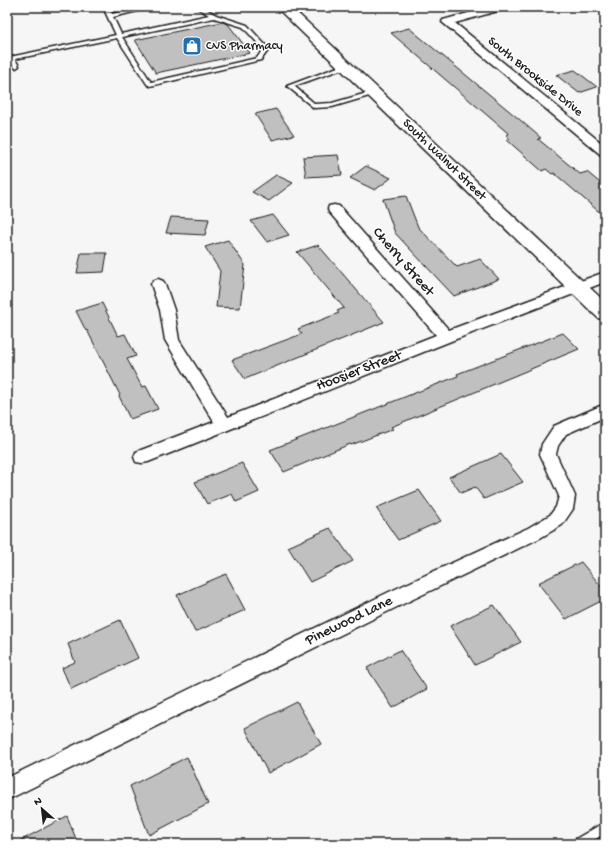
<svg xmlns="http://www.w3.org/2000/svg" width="612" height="851" font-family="'Gochi Hand',sans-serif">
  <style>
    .building { fill: #c0c0c0; stroke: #1c1c1c }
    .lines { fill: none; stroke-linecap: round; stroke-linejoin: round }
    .lane-casing { stroke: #1c1c1c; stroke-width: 3 }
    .street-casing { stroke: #1c1c1c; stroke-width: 3 }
    .primary-casing { stroke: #1c1c1c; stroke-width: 3 }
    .lane { fill: #fff; fill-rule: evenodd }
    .street { fill: #fff; fill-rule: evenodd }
    .primary { fill: #fff; fill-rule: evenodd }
    .labels { text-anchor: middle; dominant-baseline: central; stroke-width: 3; stroke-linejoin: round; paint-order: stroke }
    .far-poi-label { font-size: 13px; fill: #1c1c1c; stroke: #fff; text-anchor: start }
    .far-street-label { font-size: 13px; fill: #1c1c1c; stroke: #fff }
    .street-label { font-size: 15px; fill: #1c1c1c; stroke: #fff }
  </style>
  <rect width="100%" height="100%" fill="#f6f6f6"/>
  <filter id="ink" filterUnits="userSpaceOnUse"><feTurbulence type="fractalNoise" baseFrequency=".025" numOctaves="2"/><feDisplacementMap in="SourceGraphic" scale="8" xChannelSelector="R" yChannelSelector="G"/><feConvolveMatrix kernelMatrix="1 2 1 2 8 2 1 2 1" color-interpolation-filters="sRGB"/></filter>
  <g filter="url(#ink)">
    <g class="building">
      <path d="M222,22L228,24L250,53L156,73L135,40Z"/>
      <path d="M409,28L519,119L541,138L538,139L580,174L587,172L605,187V217L554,173L552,174L546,169L542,171L507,140L510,139L506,135L509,134L391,33Z"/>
      <path d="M575,70L597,87L579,93L556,75Z"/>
      <path d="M276,109L294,135L272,140L255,114Z"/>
      <path d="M338,155L342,175L306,177L303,157Z"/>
      <path d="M366,166L391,178L375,190L350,178Z"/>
      <path d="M276,175L293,183L269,201L252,192Z"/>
      <path d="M406,196L418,227L457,267L480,259L499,279L454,296L395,233L383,199Z"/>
      <path d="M273,215L289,235L267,242L251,221Z"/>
      <path d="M171,217L209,219L205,235L166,233Z"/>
      <path d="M228,240L245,265L240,308L216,307L220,271L205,247Z"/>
      <path d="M318,245L384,322L245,379L232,360L302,334L298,329L339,313L337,311L344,308L297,252Z"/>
      <path d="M81,253H107L104,272L77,273Z"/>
      <path d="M102,303L118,336L125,334L136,356L127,359L142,387L146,386L158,409L130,419L119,396L120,395L87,330L86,331L76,311Z"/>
      <path d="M563,333L579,349L391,427L393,429L351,445L350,444L284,472L270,450L458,376L457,374Z"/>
      <path d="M501,454L523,482L484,499L475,487L461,493L449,477Z"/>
      <path d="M242,463L259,492L236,502L232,494L207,504L195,482Z"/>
      <path d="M419,490L441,521L398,540L376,508Z"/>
      <path d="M330,528L353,561L310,582L288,547Z"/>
      <path d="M581,562L605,591V599L566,619L538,583Z"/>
      <path d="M226,574L245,610L195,632L177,595Z"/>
      <path d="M494,605L521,642L475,665L450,626Z"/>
      <path d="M120,620L138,658L71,689L62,668L75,662L68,644Z"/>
      <path d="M400,650L427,689L393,708L367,668Z"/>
      <path d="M297,702L321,744L268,773L245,728Z"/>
      <path d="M187,757L208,804L149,835L130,786Z"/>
      <path d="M67,816L78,844H14Z"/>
    </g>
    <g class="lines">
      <g class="lane-casing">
        <g id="lane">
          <path d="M103,7H109L112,14L144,7H154L113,17L121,34L209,15L196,7H203L216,15L247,25L269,49L261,60L150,86L147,84L117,38L15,59L19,66L16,68L14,67L9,58L10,57L116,35ZM214,18L243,27L263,49L257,58L151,82L122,37Z"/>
          <path d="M346,64L349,66L348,67L294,86L315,104L332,103L374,91L377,93L376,94L332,107L314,108L287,86Z"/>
          <path d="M605,822V833L588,844H573L574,840Z"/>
        </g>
      </g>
      <g class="street-casing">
        <g id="street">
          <path d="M490,7H506L505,9L455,23L605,146V156L601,155L442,22L443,20Z"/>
          <path d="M334,205L339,206L449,330L605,272V282L451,341L148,462L142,463L136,462L134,457L136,452L214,422L165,340L160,310L151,284L153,281L158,279L163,281L165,284L174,310L179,340L228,417L436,335L329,212L328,209L329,206Z"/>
          <path d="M605,404V417L566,434L558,446L556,454L575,496L573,509L562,525L540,538L403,604L7,800V778L389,592L528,528L550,515L556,507L559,496L540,454L542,444L554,426Z"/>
        </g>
      </g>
      <g class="primary-casing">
        <path id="primary" d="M276,7H291L605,302V320L598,318Z"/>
      </g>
      <use href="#lane" class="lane"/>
      <use href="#street" class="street"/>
      <use href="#primary" class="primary"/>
    </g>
  </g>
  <defs>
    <g id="shop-square" transform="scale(1)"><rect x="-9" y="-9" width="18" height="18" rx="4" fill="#1f6fb2" stroke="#fff"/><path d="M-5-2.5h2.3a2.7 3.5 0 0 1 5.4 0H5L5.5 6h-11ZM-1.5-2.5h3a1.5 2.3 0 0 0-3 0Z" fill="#fff"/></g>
  </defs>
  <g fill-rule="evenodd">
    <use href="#shop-square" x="192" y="46"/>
  </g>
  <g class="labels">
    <g class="far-poi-label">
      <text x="206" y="46">CVS Pharmacy</text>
    </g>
    <g class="far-street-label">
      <text transform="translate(535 77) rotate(39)">South Brookside Drive</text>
      <text transform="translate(444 160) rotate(44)">South Walnut Street</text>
    </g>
    <g class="street-label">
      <text transform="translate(403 262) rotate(49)">Cherry Street</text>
      <text transform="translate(359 371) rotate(-21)">Hoosier Street</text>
      <text transform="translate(349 621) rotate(-26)">Pinewood Lane</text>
    </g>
  </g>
  <rect width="612" height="851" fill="none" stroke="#fff" stroke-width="24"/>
  <rect x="12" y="12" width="588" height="827" fill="none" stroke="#1c1c1c" stroke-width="1.5" filter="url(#ink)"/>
  <g transform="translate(42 809) rotate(332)" stroke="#ffffff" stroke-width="3" paint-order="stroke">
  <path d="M0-3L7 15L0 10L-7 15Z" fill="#1c1c1c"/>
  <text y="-6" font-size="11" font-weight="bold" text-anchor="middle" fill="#1c1c1c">N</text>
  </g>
</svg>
